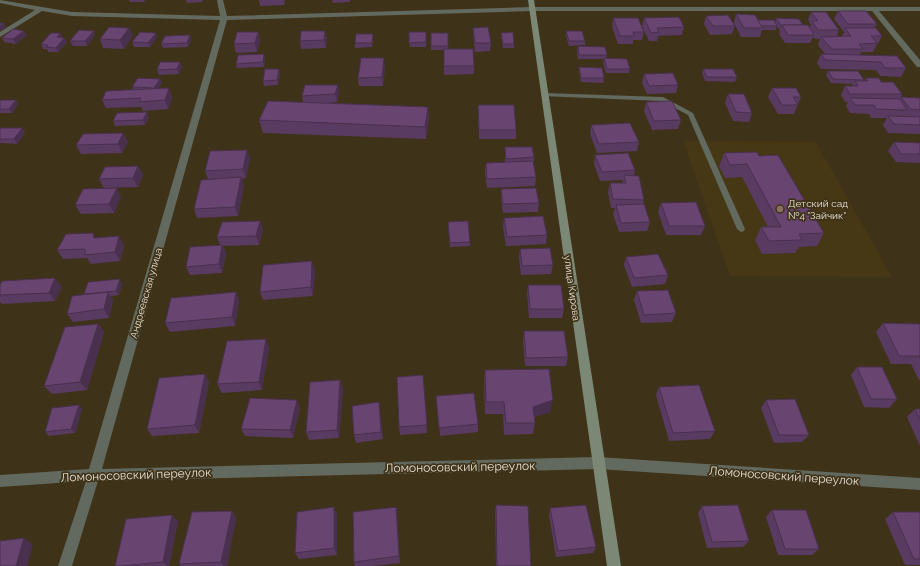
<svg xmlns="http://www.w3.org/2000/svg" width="920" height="566" font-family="Raleway,sans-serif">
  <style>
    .built { fill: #463715 }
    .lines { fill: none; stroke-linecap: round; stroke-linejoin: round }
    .lane { fill: #626a5f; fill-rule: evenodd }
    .street { fill: #626a5f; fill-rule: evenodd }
    .secondary { fill: #7c8876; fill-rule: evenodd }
    .wall { fill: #593a60 }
    .shaded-wall { fill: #49304e }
    .building { fill: #684470; stroke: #49304e }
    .education-dot { fill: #8d6e63; stroke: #3e3218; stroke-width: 1.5 }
    .labels { text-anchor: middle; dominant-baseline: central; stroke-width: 3.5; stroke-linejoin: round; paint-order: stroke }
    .poi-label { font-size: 10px; fill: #e9e2d3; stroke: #3e3218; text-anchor: start }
    .street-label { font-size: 10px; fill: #e9e2d3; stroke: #3e3218 }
    .near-street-label { font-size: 12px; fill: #e9e2d3; stroke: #3e3218 }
  </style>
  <rect width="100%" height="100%" fill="#3e3218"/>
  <path class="built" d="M683,141L816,142L892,277L730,276Z"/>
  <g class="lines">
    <path class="lane" d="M544,93L663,97L693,113L745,229L744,231L741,232L737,229L688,115L662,101L542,96V94Z"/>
    <path class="street" d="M0,0L72,12L220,16L217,0H223L227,16L532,7H920V11H879L920,60V67H917L872,11H532L227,20L102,469L598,457L920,478V490L598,469L98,481L72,566H58L86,481L0,487V475L89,469L220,20L72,16L42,11L0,37V32L35,10L0,3Z"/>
    <path class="secondary" d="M528,0H534L621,566H607Z"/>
  </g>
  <g class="wall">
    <path d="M129,0H145L144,2H130Z"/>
    <path d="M186,0H203L202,2L187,3Z"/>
    <path d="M250,0H285L284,5L260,6L259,0Z"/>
    <path d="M332,0H350V2L333,3Z"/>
    <path d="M838,11L877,24L874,28L882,36L878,44H877L873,52H861L860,55L906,68L901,77L880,76L876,70L821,69L817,63L821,54H825L818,45L820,39H815L813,37L810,43H785L779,34L780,31L777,26L776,30H762L760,37H741L734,23L736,14L758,20L775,22L776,18L803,25L809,28L811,25L808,20L811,12L839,30L837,36H842L844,32L834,19Z"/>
    <path d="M706,16L735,26L732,34L710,35L704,24Z"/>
    <path d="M613,18L644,32L642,40H633V44H618L612,27Z"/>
    <path d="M644,18L684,27L682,35L658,36L657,41H649L642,26Z"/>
    <path d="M473,28L491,43L490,51L475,52L473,36Z"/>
    <path d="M24,31L27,35L16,44L4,42L2,38Z"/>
    <path d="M325,31L327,39L326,48L301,49L300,41Z"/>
    <path d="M566,31L585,41V45L569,46L566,36Z"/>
    <path d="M258,32L260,40L257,52L236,53L234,44Z"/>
    <path d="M409,32H426V47H410Z"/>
    <path d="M60,33L62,38H64L67,42L58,52H48L47,49H43L41,44Z"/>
    <path d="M431,33H448V49L474,66V74L444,75V50H431Z"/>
    <path d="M501,33L514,44V48H503L501,37Z"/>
    <path d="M95,35L87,46H73L70,41Z"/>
    <path d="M133,36L124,49L103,48L100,39Z"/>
    <path d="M157,37L150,47H134L132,42Z"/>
    <path d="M373,38L372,47L355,48V43Z"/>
    <path d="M191,40L188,47L163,48L161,44Z"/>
    <path d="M578,46L607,55L606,58L630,69L629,73H606L603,63L604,59H578L577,51Z"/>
    <path d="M265,58L264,67L237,68L236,64Z"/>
    <path d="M182,66L179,74L159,75L157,70Z"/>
    <path d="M385,67L383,86H359L358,78Z"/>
    <path d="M579,67L604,78L603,83L581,82L579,72Z"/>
    <path d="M703,69L737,77L735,82L705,81L702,73Z"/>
    <path d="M828,71L864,80L863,81H864L866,78L881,82L902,94L900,99L901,97L920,98V134L888,133L883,125L887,118H871L869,114L850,113L846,106L848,102H845L841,95L845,86H852L853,84L831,83L826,75Z"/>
    <path d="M280,73L278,85L264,86L263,81Z"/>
    <path d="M644,74L678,85L676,93L647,94L642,83Z"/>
    <path d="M160,79L162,83L158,89L172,97L168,109L143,111L141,107L106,108L102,100L133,90L132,87Z"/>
    <path d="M772,88L801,97L794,114H778L768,97Z"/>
    <path d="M339,93L337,102L328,103L428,107L429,120L426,139L263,133L259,120L303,102L302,96Z"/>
    <path d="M728,94L752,113L749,122L733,121L725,103Z"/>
    <path d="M0,100H16L18,104L12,113H0Z"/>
    <path d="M646,102L681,120L678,129L652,130L644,111Z"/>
    <path d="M478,105L516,130V139H479Z"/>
    <path d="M149,117L145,125L115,126L113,121Z"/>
    <path d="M591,125L639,142L637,151L597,153L590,134Z"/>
    <path d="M0,128H22L25,133L17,144L0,143Z"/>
    <path d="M123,133L128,142L122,153L81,154L76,145Z"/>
    <path d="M894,142L920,143V163L896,162L888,151Z"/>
    <path d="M505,147L534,157V161H533L536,177L535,186L487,188L485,172L486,163L505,162Z"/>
    <path d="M724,153L759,156L824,233L817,246L799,247L795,253L762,254L755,240L761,227H768L742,177L725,178L719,166Z"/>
    <path d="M595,155L635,170L634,175L644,200L643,204L650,222L647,231L619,232L613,214L615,208H611L608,192L610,183H622L623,180L600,181L594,164Z"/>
    <path d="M250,159L246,178L242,179L244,186L238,216L197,218L194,209L208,179L205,171Z"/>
    <path d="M138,166L143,175L138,187L104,188L99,179Z"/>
    <path d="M501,189L539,203L538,212L503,213L501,198Z"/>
    <path d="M121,197L114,213L81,214L75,205Z"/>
    <path d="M661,203L705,226L701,235H666L658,212Z"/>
    <path d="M504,218L547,235L546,244L506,246L503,227Z"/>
    <path d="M260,221L263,230L259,245L223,246L226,253L222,273L190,275L186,267L220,245L217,237Z"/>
    <path d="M448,227L470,242V246L450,247Z"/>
    <path d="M96,238L124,245L120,261L91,264L87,258L63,259L57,250Z"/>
    <path d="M520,249L553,265L551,274L521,275L519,258Z"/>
    <path d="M626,257L668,275L665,284L632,287L624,265Z"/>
    <path d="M315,270L313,296L263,300L260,292Z"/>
    <path d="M122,284L119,295L111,296L113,300L109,318L73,322L67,314L85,295L84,294Z"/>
    <path d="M0,285L62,287L55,301L2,304L0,302Z"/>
    <path d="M528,285L564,309L562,318H529L527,293Z"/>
    <path d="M637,291L676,313L672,322L641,323L634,300Z"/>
    <path d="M236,292L239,301L235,326L170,332L165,323Z"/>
    <path d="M883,323L920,324V380H919L911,364H891L876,332Z"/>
    <path d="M98,324L104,332L87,390L52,394L44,386Z"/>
    <path d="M524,331L568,357L566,366H525L523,340Z"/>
    <path d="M269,348L262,390L222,393L217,384Z"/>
    <path d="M857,367L897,399L889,408L864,407L851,375Z"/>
    <path d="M485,370L550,412L534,417L535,423L533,434L504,435L503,414H485L484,382Z"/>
    <path d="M423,375L427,433L400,435L399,427Z"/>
    <path d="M209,382L199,433L152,436L147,429Z"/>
    <path d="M659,387L715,431L710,439L669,441L656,395Z"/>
    <path d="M343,388L339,438L309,440L306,432Z"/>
    <path d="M436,396L478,424V432L440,436Z"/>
    <path d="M766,400L809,435L802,442L774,443L761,408Z"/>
    <path d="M79,405L82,409L75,433L49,436L45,432Z"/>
    <path d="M300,408L293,438L245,436L241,429Z"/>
    <path d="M915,409H920V446L907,417Z"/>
    <path d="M380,410L383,439L356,443L354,435Z"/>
    <path d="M496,505L531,566H496L495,512Z"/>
    <path d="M702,506L749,541L743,547L707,548L698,513Z"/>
    <path d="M396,507L397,514L400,563L373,566H355L354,562Z"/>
    <path d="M550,508L596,547L593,553L556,557L549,515Z"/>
    <path d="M772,510L819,549L812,555H778L766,517Z"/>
    <path d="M232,511L236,518L227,566H181L179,564Z"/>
    <path d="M893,512H920V565H905L885,519Z"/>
    <path d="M337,514V555L299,559L295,553Z"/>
    <path d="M178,521L169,566H115Z"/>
  </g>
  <g class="shaded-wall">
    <path d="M4,23L6,28L0,31V26Z"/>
    <path d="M129,28L133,36L124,49L120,40Z"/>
    <path d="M24,31L27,35L16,44L13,39Z"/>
    <path d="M94,31L95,35L87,46L85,41Z"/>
    <path d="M325,31L327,39L326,48L324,40Z"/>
    <path d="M258,32L260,40L257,52L255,43Z"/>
    <path d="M60,33L63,38L57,37Z"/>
    <path d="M156,33L157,37L150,47L148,43Z"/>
    <path d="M190,35L191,40L188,47L187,43Z"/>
    <path d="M64,38L67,42L58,52L56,48Z"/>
    <path d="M264,54L265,58L264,67L263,62Z"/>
    <path d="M384,58L385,67L383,86L382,77Z"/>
    <path d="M180,62L182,66L179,74L177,69Z"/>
    <path d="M279,69L280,73L278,85L277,80Z"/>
    <path d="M160,79L162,83L156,92L154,88Z"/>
    <path d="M338,85L339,93L337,102L335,94Z"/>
    <path d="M169,88L172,97L168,109L165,100Z"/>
    <path d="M16,100L18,104L12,113L9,109Z"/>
    <path d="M428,107L429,120L426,139L425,127Z"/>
    <path d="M147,112L149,117L145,125L143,120Z"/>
    <path d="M22,128L25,133L17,144L14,139Z"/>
    <path d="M123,133L128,142L122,153L118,144Z"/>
    <path d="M247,150L250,159L246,178L243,169Z"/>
    <path d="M138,166L143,175L138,187L133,178Z"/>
    <path d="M241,177L244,186L238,216L235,207Z"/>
    <path d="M117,188L121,197L114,213L109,204Z"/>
    <path d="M260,221L263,230L259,245L256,236Z"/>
    <path d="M119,236L124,245L120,261L115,252Z"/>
    <path d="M222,245L226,253L222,273L219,264Z"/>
    <path d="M312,261L315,270L313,296L311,287Z"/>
    <path d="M55,278L62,287L55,301L49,293Z"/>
    <path d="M120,279L122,284L119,295L116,291Z"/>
    <path d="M108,292L113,300L109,318L104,309Z"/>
    <path d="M236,292L239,301L235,326L232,317Z"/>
    <path d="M98,324L104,332L87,390L80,382Z"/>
    <path d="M266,339L269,348L262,390L259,382Z"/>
    <path d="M205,374L209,382L199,433L195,425Z"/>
    <path d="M340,380L343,388L339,438L337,430Z"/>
    <path d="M297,400L300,408L293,438L290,430Z"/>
    <path d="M553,400L550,412L531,418L533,407Z"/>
    <path d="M379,402L380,410L383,439L381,432Z"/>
    <path d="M79,405L82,409L75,433L71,429Z"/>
    <path d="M334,507L337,514V555L334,548Z"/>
    <path d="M396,507L397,514L400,563L399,556Z"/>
    <path d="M232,511L236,518L227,566H224L221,562Z"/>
    <path d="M172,515L178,521L169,566H167L163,562Z"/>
    <path d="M24,538L33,545L27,566H16Z"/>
  </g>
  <g class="building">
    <path d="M838,11H866L877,24H848Z"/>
    <path d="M811,12H826L839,30H818L812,21H818Z"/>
    <path d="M736,14L755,15L763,28H744Z"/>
    <path d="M728,15L735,26H713L706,16Z"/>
    <path d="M679,17L684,27L657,28L659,32L651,33L644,18Z"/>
    <path d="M613,18H638L644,32H633L634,36H620Z"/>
    <path d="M776,18L799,19L803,25H782V27Z"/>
    <path d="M758,20H774L777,26H761Z"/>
    <path d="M0,23H4L0,26Z"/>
    <path d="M782,25H808L814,35H788Z"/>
    <path d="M109,27L129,28L120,40L100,39Z"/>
    <path d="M488,27L491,43H475L473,28Z"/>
    <path d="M845,28H876L882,36H871L877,43L859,44L863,49H832L821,37L851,36Z"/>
    <path d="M13,29L24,31L13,39L2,38Z"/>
    <path d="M79,30L94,31L85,41H70Z"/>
    <path d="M301,31H325L324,40L300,41Z"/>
    <path d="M566,31H582L585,41H569Z"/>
    <path d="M140,32L156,33L148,43L132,42Z"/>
    <path d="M237,32H258L255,43L234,44Z"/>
    <path d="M409,32H426V42L409,43Z"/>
    <path d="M513,32L514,44H503L501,33Z"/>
    <path d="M51,33H60L57,37L64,38L56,48L46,47L48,45L41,44Z"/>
    <rect x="431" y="33" width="17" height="13"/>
    <path d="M356,34H373L372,43H355Z"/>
    <path d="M190,35L187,43L161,44L165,36Z"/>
    <path d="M578,46L605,47L607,55H579Z"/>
    <path d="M444,49H473L474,66H444Z"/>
    <path d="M264,54L263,62L236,64L238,55Z"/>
    <path d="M821,54L897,56L906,68H885L881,62L825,60Z"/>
    <path d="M361,58H384L382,77L358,78Z"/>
    <path d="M604,58L627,59L630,69H607Z"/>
    <path d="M160,62H180L177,69L157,70Z"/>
    <path d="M579,67L602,68L604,78H581Z"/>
    <path d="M265,69H279L277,80L263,81Z"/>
    <path d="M703,69H733L737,77H707Z"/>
    <path d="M828,71H858L864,80L833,79Z"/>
    <path d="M673,73L678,85L649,86L644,74Z"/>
    <path d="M138,78L160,79L154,88L132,87Z"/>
    <path d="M866,78H879L881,82H893L902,94H850L845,86H858L855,81H868Z"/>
    <path d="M305,85H338L335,94L302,96Z"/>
    <path d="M169,88L165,100L139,102L141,98L102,100L106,91Z"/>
    <path d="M772,88H796L801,97H793L798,105H782Z"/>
    <path d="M728,94H744L752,113L736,112Z"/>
    <path d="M901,97L920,98V110L910,109Z"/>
    <path d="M850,98L900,99L907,110L876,109L874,105H855Z"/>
    <path d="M0,100H16L9,109H0Z"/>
    <path d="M268,101L428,107L425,127L259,120Z"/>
    <path d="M672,101L681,120L654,121L646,102Z"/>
    <path d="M478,105H514L516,130H479Z"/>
    <path d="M147,112L143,120L113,121L117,113Z"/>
    <path d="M888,116L920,117V125L894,124Z"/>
    <path d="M630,123L639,142L599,144L591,125Z"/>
    <path d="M0,128H22L14,139H0Z"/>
    <path d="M123,133L118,144L76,145L83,134Z"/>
    <path d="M894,142L920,143V154H901Z"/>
    <path d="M505,147H532L534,157L506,159Z"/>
    <path d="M247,150L243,169L205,171L210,151Z"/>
    <path d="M757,152L759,156L778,155L824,233L799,234L802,240L769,241L761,227H781L747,164L730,165L724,153Z"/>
    <path d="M628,153L635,170L602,172L595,155Z"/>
    <path d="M533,161L536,177L487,179L486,163Z"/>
    <path d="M138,166L133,178L99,179L105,167Z"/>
    <path d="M624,175L639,176L644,200L613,199L610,183H626Z"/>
    <path d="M241,177L235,207L194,209L201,180Z"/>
    <path d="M117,188L109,204L75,205L83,189Z"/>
    <path d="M536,188L539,203L503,204L501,189Z"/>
    <path d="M696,202L705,226H669L661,203Z"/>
    <path d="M644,204L650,222L621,223L616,205Z"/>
    <path d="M543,216L547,235L507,237L504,218Z"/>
    <path d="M260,221L256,236L217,237L222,222Z"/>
    <path d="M468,221L470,242L450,243L448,222Z"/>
    <path d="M93,233L94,238L119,236L115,252L85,255V249L57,250L66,234Z"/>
    <path d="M222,245L219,264L186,267L190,247Z"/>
    <path d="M550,248L553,265L522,266L520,249Z"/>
    <path d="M658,254L668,275L634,278L626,257Z"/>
    <path d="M312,261L311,287L260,292L263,265Z"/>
    <path d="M55,278L49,293L0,295V285L2,281Z"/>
    <path d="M120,279L116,291L84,294L88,282Z"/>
    <path d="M528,285H561L564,309H530Z"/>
    <path d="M668,290L676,313L644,315L637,291Z"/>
    <path d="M108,292L104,309L67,314L72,296Z"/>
    <path d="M236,292L232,317L165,323L171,298Z"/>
    <path d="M883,323L920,324V358L919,356H899Z"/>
    <path d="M98,324L80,382L44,386L65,327Z"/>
    <path d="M524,331H564L568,357L526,358Z"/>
    <path d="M266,339L259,382L217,384L227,341Z"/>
    <path d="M857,367H882L897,399H871Z"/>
    <path d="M549,369L553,400L533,407L535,423H506L504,402H486L485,370Z"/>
    <path d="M205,374L195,425L147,429L159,378Z"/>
    <path d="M423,375L427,425L399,427L397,377Z"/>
    <path d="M340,380L337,430L306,432L310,382Z"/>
    <path d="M699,385L715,431L673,433L659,387Z"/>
    <path d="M474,393L478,424L439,428L436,396Z"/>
    <path d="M250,398L297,400L290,430L241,429Z"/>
    <path d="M795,399L809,435H779L766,400Z"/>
    <path d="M379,402L381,432L354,435L352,406Z"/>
    <path d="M79,405L71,429L45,432L52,408Z"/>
    <path d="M915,409H920V420Z"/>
    <path d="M496,505L528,506L531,566H497Z"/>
    <path d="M586,505L596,547L558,551L550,508Z"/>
    <path d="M738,505L749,541L712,542L702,506Z"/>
    <path d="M334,507V548L295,553L297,512Z"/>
    <path d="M396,507L399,556L354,562L353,512Z"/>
    <path d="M772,510H806L819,549H785Z"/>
    <path d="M232,511L221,562L179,564L192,512Z"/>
    <path d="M893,512H920V559H914Z"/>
    <path d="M172,515L163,562L121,566H115L126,519Z"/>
    <path d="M24,538L16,566H0V541Z"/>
  </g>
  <circle class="education-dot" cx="780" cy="209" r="4"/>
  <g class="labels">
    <g class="poi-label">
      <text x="788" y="203">Детский сад<tspan x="788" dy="12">№4 "Зайчик"</tspan></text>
    </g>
    <g class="street-label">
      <text transform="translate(572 288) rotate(82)">улица Кирова</text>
      <text transform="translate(146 293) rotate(-74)">Андреевская улица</text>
    </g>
    <g class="near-street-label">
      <text transform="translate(460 467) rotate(-1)">Ломоносовский переулок</text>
      <text transform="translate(136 475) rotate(-2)">Ломоносовский переулок</text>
      <text transform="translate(784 476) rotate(4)">Ломоносовский переулок</text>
    </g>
  </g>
</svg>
